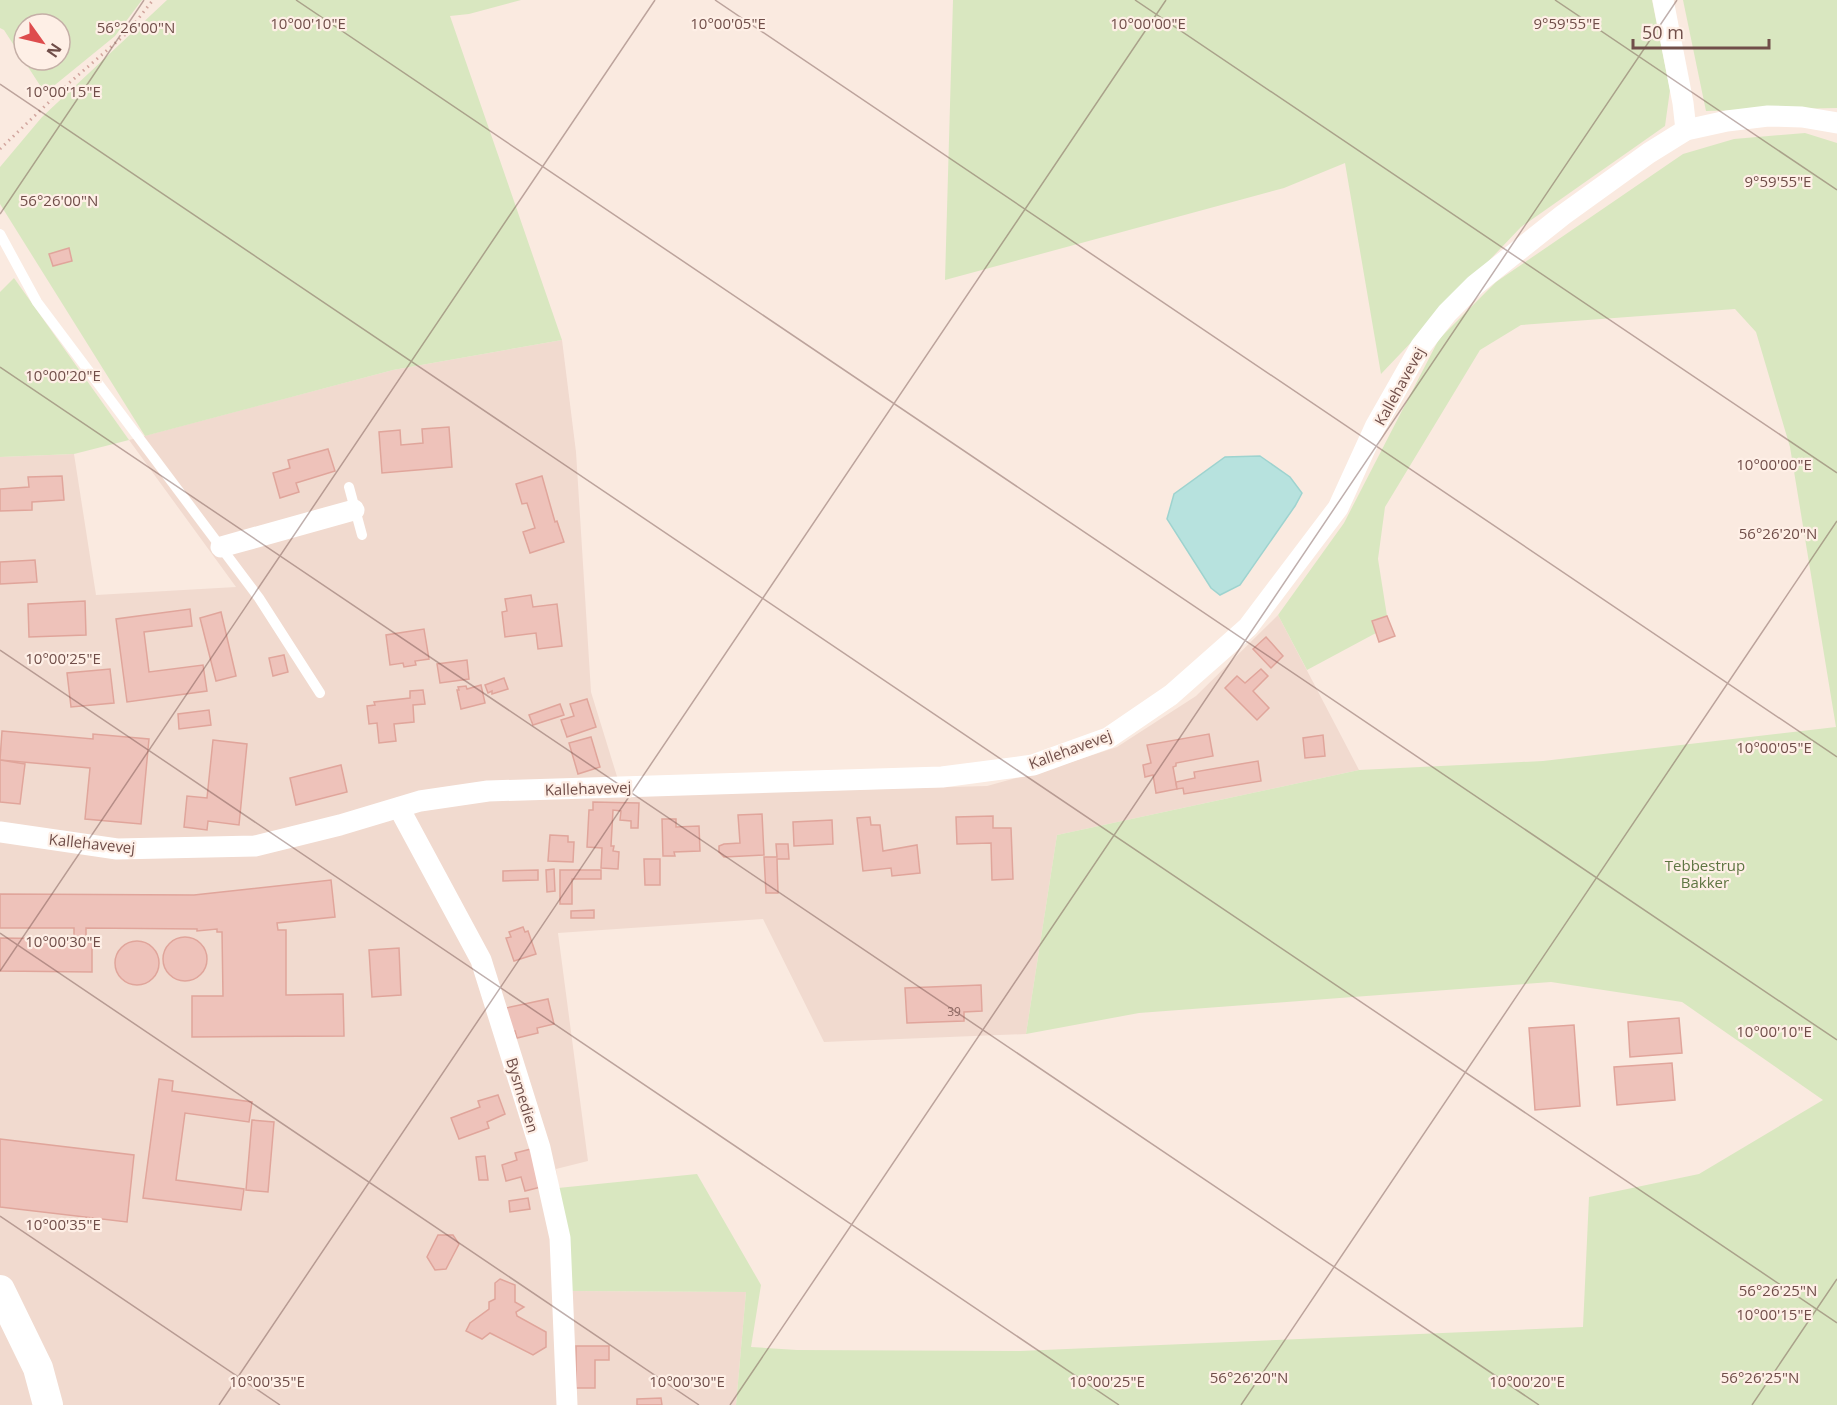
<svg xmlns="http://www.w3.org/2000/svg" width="1837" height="1405" font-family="'Open Sans',sans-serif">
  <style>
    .residential { fill: #f1dacf }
    .green { fill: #d9e7c0; fill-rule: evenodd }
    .water { fill: #b7e2de; stroke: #9ed3cf; stroke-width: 1.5 }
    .building { fill: #eec2ba; stroke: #e0a59b; stroke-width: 1.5 }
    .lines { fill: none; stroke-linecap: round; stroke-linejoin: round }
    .path { stroke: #d2a69e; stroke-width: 3; stroke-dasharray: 1.5 4.5; stroke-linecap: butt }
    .lane { stroke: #fff; stroke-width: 10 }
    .street { stroke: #fff; stroke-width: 21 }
    .secondary { stroke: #fff; stroke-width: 30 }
    .ticks { fill: none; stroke: #704e49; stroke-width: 1.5; stroke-opacity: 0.45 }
    .labels { text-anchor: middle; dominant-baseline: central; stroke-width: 4.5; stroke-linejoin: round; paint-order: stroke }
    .number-label { font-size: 12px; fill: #906b65 }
    .street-label { font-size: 15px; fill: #704e49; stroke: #feefe6 }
    .park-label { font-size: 15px; fill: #5e7542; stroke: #feefe6 }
    .ticks-label { font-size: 15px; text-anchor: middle; fill: #704e49; stroke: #feefe6; stroke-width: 4.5; stroke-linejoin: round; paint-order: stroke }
  </style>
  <rect width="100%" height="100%" fill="#faeae0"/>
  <path class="residential" d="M562,340L576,452L591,692L623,796L987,786L1053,768L1117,747L1196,696L1278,615L1359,770L1057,835L1026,1034L824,1042L763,919L558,933L588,1161L556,1169L571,1291L746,1292L736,1405H0V457L74,454L96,595L236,587L129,440L393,370Z"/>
  <g class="green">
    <path d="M0,0H142L115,36L45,93L4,30L0,28ZM24,24H60V60H24Z"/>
    <path d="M167,0H521L469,14L450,16L562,340L393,370L145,436L0,204V167L42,117Z"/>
    <path d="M953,0H1652L1670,90L1665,126L1521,227L1381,374L1345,163L1284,188L945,280Z"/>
    <path d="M1683,0H1837V108L1706,111Z"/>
    <path d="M1805,133L1837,143V1405H736L746,1292L571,1291L558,1188L697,1174L761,1285L751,1347L797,1350L1020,1351L1583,1327L1589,1197L1699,1174L1823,1100L1682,1002L1551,982L1139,1013L1026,1034L1057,835L1359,770L1543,761L1836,727L1790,447L1756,332L1735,309L1521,325L1480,350L1385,507L1378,559L1387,616L1372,621L1376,633L1307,670L1278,615L1344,523L1439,339L1496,282L1683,154L1734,139Z"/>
    <path d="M14,278L129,440L74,454L0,457V292Z"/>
  </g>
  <path class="water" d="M1260,456L1290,477L1302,493L1295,506L1240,585L1220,595L1211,588L1167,519L1174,494L1225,457Z"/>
  <g class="building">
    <path d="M69,248L72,261L53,266L49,254Z"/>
    <path d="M449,427L452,467L382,473L379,432L400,430L401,445L423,443L422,429Z"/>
    <path d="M328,449L335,471L296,483L299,492L280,498L273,473L290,468L288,460Z"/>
    <path d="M62,476L64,500L32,502V510L0,511V489L29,487L28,477Z"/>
    <path d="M542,476L555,522L557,521L564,542L530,553L523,532L535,528L527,503L522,504L516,484Z"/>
    <path d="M35,560L37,582L0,584V562Z"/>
    <path d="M531,595L533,607L557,604L562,646L538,649L536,633L505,637L502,612L507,611L505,599Z"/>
    <path d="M85,601L86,635L29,637L28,604Z"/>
    <path d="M190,609L192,626L144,632L149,672L203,665L207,691L127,702L116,619Z"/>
    <path d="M221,612L236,676L216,681L200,618Z"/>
    <path d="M1387,616L1395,636L1379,642L1372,621Z"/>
    <path d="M424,629L429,659L415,661L416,665L404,667L403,663L390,665L386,635Z"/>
    <path d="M1266,637L1283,656L1271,668L1253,649Z"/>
    <path d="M284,655L288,672L273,676L269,658Z"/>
    <path d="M467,660L469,679L440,683L437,664Z"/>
    <path d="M110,669L114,703L71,707L67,673Z"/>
    <path d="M1261,669L1268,676L1253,691L1269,708L1257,720L1225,688L1237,676L1245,683Z"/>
    <path d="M504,678L508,689L492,694V691L488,693L485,685Z"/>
    <path d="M481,685L485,703L461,709L457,690H459L458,687L466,686L467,689Z"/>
    <path d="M423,690L425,704L413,705L414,722L394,724L396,741L379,743L377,723L369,724L367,706L375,705L374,702L410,698V691Z"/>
    <path d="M587,699L596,727L567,737L561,720L574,716L570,704Z"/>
    <path d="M560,704L564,715L533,725L529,715Z"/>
    <path d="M209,710L211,725L179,729L178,714Z"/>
    <path d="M2,731L93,739V734L149,739L141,824L85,819L90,768L0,760Z"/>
    <path d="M1209,734L1213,756L1176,763V766L1173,767L1177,789L1156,793L1153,775L1145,777L1143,765L1151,763L1147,745Z"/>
    <path d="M1323,735L1325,756L1305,758L1303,738Z"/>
    <path d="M591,737L600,767L578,774L569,743Z"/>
    <path d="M213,740L247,744L239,825L208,821L207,830L184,827L187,796L207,798Z"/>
    <path d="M0,760L25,764L20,804L0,802Z"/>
    <path d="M1258,761L1261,781L1184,794L1183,788L1177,789L1176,782L1195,778L1194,772Z"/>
    <path d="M341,765L347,792L296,805L290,778Z"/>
    <path d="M593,802L639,803L638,828H631V821L620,820L621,811L613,810L611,846H614L613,851L619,852L618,869L601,868L602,848L587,847L589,810H593Z"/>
    <path d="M762,814L764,855L724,857L719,852V846L724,844L740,843L738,815Z"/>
    <path d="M993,816V828H1011L1013,879L992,880L991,843L957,844L956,817Z"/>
    <path d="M870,817L871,825H880L883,851L917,845L920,873L892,876L891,868L863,871L857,818Z"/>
    <path d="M662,819H676V827L699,826L700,851L674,852L675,856H663Z"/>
    <path d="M832,820L833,844L794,846L793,822Z"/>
    <path d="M550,835L568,836V842H574L573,862L548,861Z"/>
    <path d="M776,844H788L789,859H777L778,893H766L764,857H777Z"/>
    <path d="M644,859H660V885H645Z"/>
    <path d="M554,869L555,891L547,892L546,870Z"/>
    <path d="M538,870V880L503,881V871Z"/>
    <path d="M560,870H601V879H572V904H560Z"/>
    <path d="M331,880L335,917L277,923L278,930H286V995L343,994L344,1036L192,1037V996H223L222,932H217V929L197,931V929L86,928V939H92V972L0,971V938L74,939V928H0V894L194,895Z"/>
    <path d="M594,910V918H571V911Z"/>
    <path d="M523,927L525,932L528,931L536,954L514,961L506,938L511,937L509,932Z"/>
    <circle cx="185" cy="959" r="22"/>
    <circle cx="137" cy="963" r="22"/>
    <path d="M399,948L401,995L372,997L369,950Z"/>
    <path d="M981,985L982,1011L964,1012V1021L907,1023L905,988Z"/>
    <path d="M548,999L554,1024L537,1028L538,1033L517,1038L515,1031L512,1032L506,1008Z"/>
    <path d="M1679,1018L1682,1053L1630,1057L1628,1022Z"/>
    <path d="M1574,1025L1580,1106L1535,1110L1529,1028Z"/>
    <path d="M1672,1063L1675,1100L1617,1105L1614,1067Z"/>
    <path d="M159,1079L173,1081L172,1091L252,1102L249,1122L185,1113L176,1180L244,1189L241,1210L143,1198Z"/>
    <path d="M498,1095L505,1114L487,1122L489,1128L459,1139L451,1118L480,1107L478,1101Z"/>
    <path d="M252,1120L274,1122L268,1192L246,1190Z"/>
    <path d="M0,1139L134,1155L127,1222L0,1207Z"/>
    <path d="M531,1149L541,1187L525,1191L521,1177L506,1181L502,1165L517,1160L515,1153Z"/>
    <path d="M485,1156L488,1180H479L476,1157Z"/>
    <path d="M528,1198L530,1209L510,1212L509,1201Z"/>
    <path d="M438,1235H453L459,1244L446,1269L435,1270L427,1257Z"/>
    <path d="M500,1279L515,1285V1302L524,1307L516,1312L517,1316L546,1332V1347L533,1355L490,1333L482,1339L466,1331L470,1323L489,1309V1302L495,1299V1283Z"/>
    <path d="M576,1346H609V1360H595V1388H576Z"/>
    <path d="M661,1398L662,1405H637V1399Z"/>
  </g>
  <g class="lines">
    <path class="path" d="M0,149L69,83L127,33L153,0"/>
    <g class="lane">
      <path d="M0,234L37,302L259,598L320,693"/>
      <path d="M349,487L362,535"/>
    </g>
    <g class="street">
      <path d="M1663,0L1683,103L1686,130"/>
      <path d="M221,547L354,510"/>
      <path d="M399,808L481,960L540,1148L560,1238L567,1405"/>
      <path d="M0,832L117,849L255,846L340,825L420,801L488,791L942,777L1033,765L1108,738L1171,695L1248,627L1338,508L1375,427L1421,346L1447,313L1475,285L1563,215L1649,153L1686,130L1727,121L1768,116L1802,117L1837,123"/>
    </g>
    <path class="secondary" d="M0,1290L38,1368L48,1405"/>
  </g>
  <path class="ticks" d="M296,0L1837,1040M715,0L1837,757M1135,0L1837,473M1555,0L1837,190M0,84L1837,1323M0,214L144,0M0,367L1539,1405M0,650L1119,1405M0,933L699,1405M0,971L655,0M0,1216L280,1405M219,1405L1166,0M730,1405L1677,0M1241,1405L1837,521M1752,1405L1837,1279"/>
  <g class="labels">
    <g class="number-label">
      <text x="954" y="1011">39</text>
    </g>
    <g class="street-label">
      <text transform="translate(1399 386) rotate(-61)">Kallehavevej</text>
      <text transform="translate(1070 749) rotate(-20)">Kallehavevej</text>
      <text transform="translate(588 788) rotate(-2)">Kallehavevej</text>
      <text transform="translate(92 843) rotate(6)">Kallehavevej</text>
      <text transform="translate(523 1095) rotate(73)">Bysmedien</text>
    </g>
    <g class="park-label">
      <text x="1705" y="865">Tebbestrup<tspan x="1705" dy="17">Bakker</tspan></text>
    </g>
  </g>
  <g class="ticks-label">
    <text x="728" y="29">10°00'05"E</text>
    <text x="308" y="29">10°00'10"E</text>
    <text x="1148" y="29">10°00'00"E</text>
    <text x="1567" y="29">9°59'55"E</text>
    <text x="136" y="33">56°26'00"N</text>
    <text x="63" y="97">10°00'15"E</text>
    <text x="1778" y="187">9°59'55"E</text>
    <text x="59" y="206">56°26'00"N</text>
    <text x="63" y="381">10°00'20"E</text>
    <text x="1774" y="470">10°00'00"E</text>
    <text x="1778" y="539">56°26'20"N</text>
    <text x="63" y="664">10°00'25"E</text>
    <text x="1774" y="753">10°00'05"E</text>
    <text x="63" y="947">10°00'30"E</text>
    <text x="1774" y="1037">10°00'10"E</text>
    <text x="63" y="1230">10°00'35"E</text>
    <text x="1778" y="1296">56°26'25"N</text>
    <text x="1774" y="1320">10°00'15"E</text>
    <text x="1249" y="1383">56°26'20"N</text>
    <text x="1760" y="1383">56°26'25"N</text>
    <text x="267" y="1387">10°00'35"E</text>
    <text x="687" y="1387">10°00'30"E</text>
    <text x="1107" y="1387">10°00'25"E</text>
    <text x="1527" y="1387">10°00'20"E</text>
  </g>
  <g transform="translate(42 42) rotate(124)"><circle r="28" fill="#feefe6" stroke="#c5afa7" stroke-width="1.5"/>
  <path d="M0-4.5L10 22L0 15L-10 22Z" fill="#de4c4d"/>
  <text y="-9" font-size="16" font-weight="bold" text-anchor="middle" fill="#704e49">N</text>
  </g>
  <path d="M1633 39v9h136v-9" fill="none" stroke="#704e49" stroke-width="3"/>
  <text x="1642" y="39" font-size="18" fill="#704e49" stroke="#feefe6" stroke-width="4.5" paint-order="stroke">50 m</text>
</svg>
